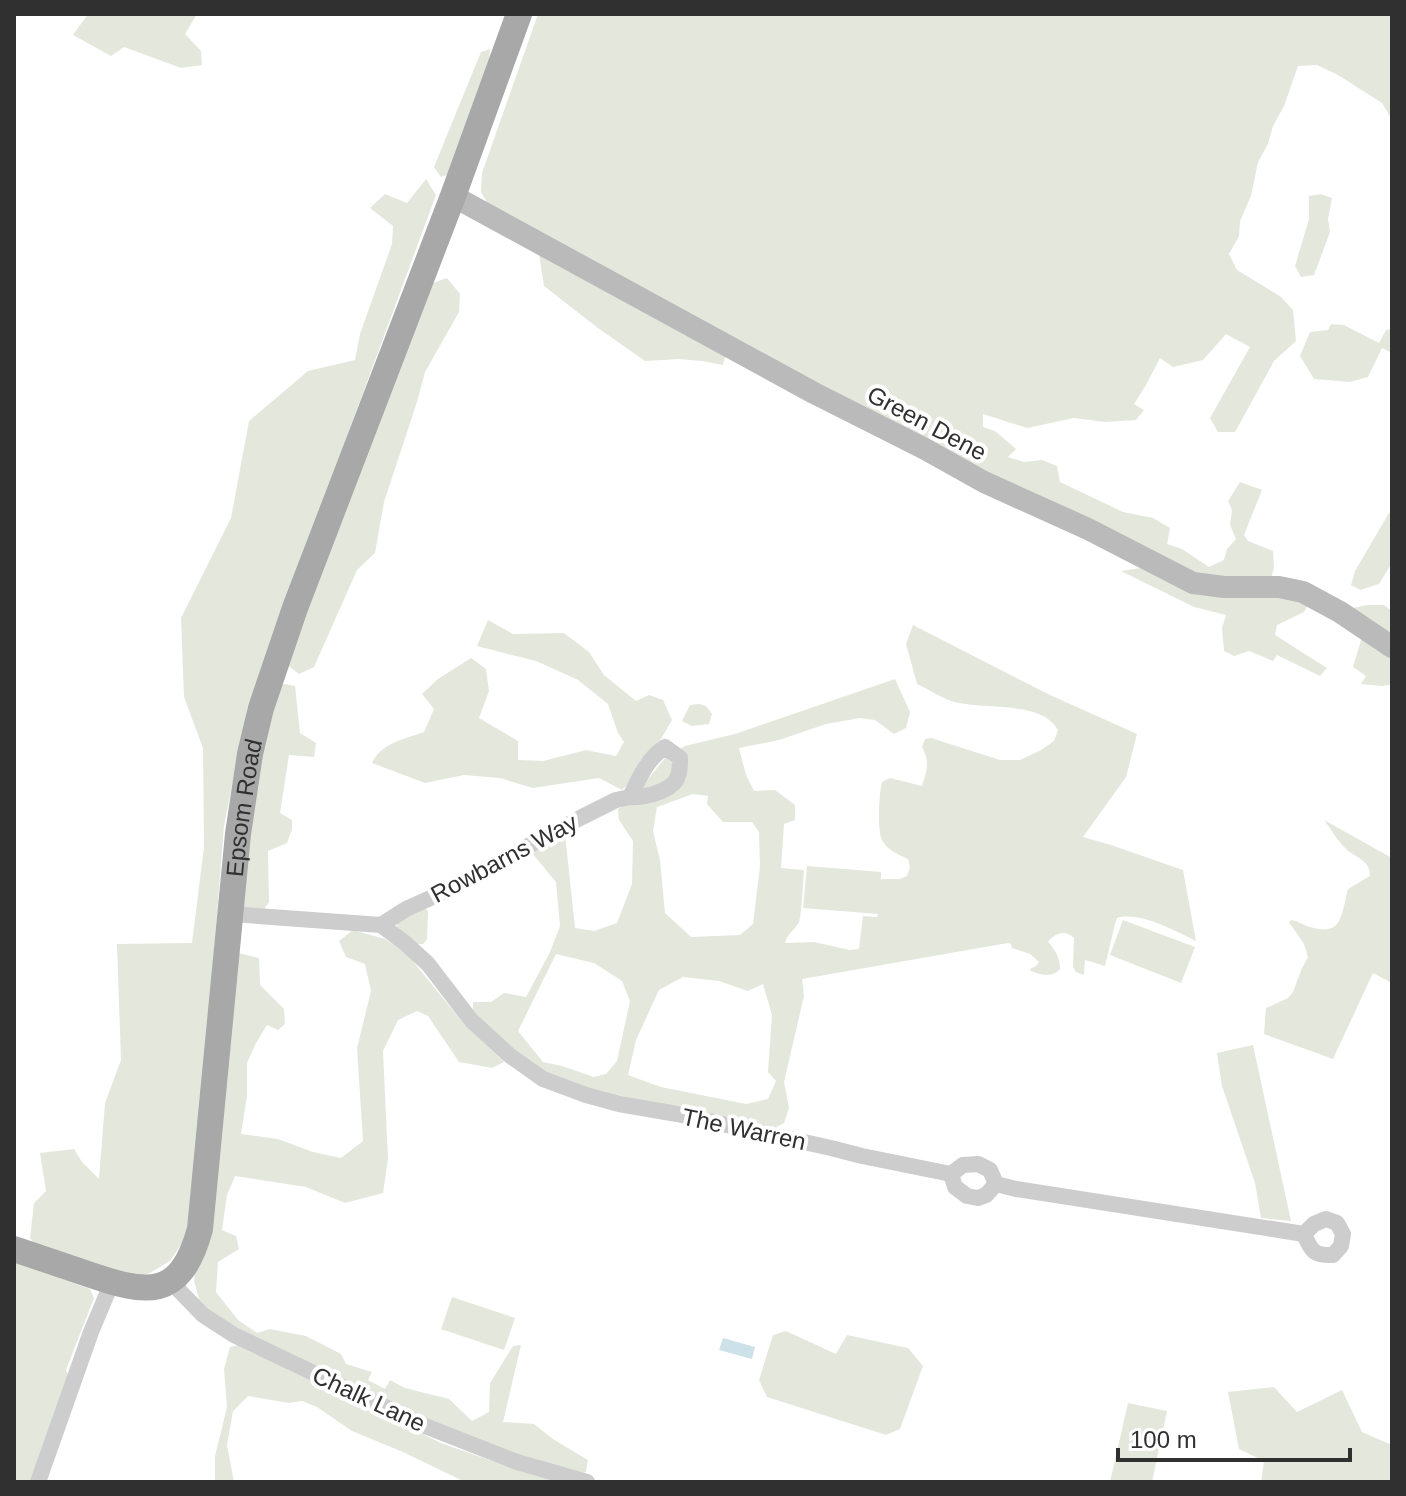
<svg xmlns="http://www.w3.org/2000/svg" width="1406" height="1496" font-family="Arial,sans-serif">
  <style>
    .green { fill: #e4e8dc; fill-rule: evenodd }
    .water { fill: #cde1e9 }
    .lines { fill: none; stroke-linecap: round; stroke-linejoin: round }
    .street { stroke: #cdcdcd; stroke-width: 16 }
    .secondary { stroke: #bababa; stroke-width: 22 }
    .primary { stroke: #a8a8a8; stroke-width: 26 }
    .labels { text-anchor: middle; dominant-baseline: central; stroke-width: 8; stroke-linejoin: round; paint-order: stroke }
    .street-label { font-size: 24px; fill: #303030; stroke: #fff }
  </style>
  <rect width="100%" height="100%" fill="#fff"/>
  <g class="green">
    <path d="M88,14H197L185,34L201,51L202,65L181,68L124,47L111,56L73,35Z"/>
    <path d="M538,14H1392V120L1382,103L1338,75L1317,65L1298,66L1284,106L1273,126L1268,144L1258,162L1251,196L1240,221L1239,236L1229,254L1237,270L1280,296L1293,310L1296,341L1274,361L1235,432H1218L1210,418L1250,347L1226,334L1203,360L1173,367L1160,358L1146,385L1134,404L1144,410L1136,420L1105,422L1074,418L1027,428L983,414V427L995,431L1016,449L1008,457L1024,462L1042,460L1057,466L1060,482L1123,512L1153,518L1170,528L1167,544L1182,549L1209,567L1224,560L1227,549L1236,539L1230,525L1232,510L1228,501L1240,482L1262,490L1244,535L1248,541L1273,551L1274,568L1271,578L1194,576L929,446L489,206L481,192L482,173Z"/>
    <path d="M490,49L489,61L447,175L441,177L434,167L481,52Z"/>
    <path d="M426,179L436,195L248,705L224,826L193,1212L185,1239L170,1261L150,1273L126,1280L37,1247L30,1238L34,1203L46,1191L40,1153L74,1149L82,1162L99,1179L105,1103L121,1060L117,944L192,943L204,847L203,748L184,697L181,618L231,518L249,421L308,371L355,360L360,334L392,244L393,226L370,208L385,194L407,203Z"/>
    <path d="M1321,194L1332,198L1328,219L1330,232L1314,275L1301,277L1295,266L1309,219V196Z"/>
    <path d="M539,254L726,353L723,365L702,361L679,359L645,361L598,328L544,286Z"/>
    <path d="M447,278L460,294L459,312L425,372L417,402L384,502L375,553L357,570L314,667L299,674L285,663L433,283Z"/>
    <path d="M1331,324L1344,325L1379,343L1386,330L1392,329V353L1382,348L1368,377L1350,382L1314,379L1300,356L1310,332L1328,330Z"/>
    <path d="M1392,512V563L1379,584L1360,590L1351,585L1355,571L1389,513Z"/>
    <path d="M1148,567L1309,603L1304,612L1277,625L1275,635L1327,668L1320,676L1277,655L1273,661L1249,651L1234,656L1224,651L1222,628L1226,615L1194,607L1121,571Z"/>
    <path d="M1367,605H1384L1392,611V641L1353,608Z"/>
    <path d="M488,620L513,634L564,633L589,652L604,675L636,701L649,695L663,700L672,720L661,739L640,761L635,777L622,790L599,778L533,788L500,778L464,775L425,783L372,763C381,743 405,739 424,732L434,709L422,694L438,679L471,658L486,669L489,691L479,718L518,741V760L543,761L586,750L616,756L624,742L618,733L608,704L578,680L536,661L477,646Z"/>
    <path d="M913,625L1050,695L1137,734L1126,777L1083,837L1111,845L1183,870L1196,941C1175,931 1140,911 1117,918L1115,924L1105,966L1085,960L1084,975L1076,972L1073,967L1074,938C1065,929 1055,933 1048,942C1056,950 1060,959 1060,969C1052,978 1041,975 1031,971L1030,969L1036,966L1039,962L1030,954L1012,948L1011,944L1008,943L802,979L804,996L784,1082L789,1108L784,1123L771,1130L566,1085L524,1060L473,1013V1002H491L504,993L526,997L550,952L560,926L556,882L532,853L565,834L575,928L594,931L617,923L632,884L633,841L619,820L618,809L629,802L666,757L685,746L735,734L895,679L910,712L906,728L894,734L875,720L860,718L826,724L779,740L739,748L746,775L754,791L775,790L795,805V820L784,824L781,868L804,870C803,881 802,914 799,922C795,930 787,934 785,943L814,942L850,950L859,949L863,916L877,917L878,914L803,908L807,866L881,872V881L882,879H900L907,876L910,867L908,859C899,855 887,850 882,840C877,830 879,793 882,782L890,778L922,786C927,770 930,762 922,747L925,739L931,738L1000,760H1020L1041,750L1054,741L1058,730C1041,699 981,711 951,701C940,697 928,689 917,684L906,644ZM693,794L708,796L707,804L723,822H752L759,832L760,866L753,924L740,935L691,937L665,913L660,860L653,831L657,807ZM556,954L594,963L622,981L630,1001L617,1061L606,1074L594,1077L562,1066L543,1062L518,1031ZM683,977L719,981L748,991L763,984L772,1015L768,1072L776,1081L768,1099L746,1104L661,1087L628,1075L636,1040L659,990Z"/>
    <path d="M1362,637L1392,657V684L1383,686L1361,684L1366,676L1353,667Z"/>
    <path d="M285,684L295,686L300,733L316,743L314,757L289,755L280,813L292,820V829L287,843L268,851L269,902L264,909L243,908V829L276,685Z"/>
    <path d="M699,704L706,706L712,714L709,724L692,726L682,721L690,705Z"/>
    <path d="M1324,820L1392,858V983L1373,973L1333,1059L1264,1034L1266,1008L1288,998L1293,992L1302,968L1308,957L1304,944L1289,922L1291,920C1299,921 1303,925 1310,927C1343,937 1341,915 1348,889L1370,876C1370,859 1355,858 1345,848C1337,840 1331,829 1324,820Z"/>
    <path d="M425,908L428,911L427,939L423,944H415L401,932L397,926L398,920Z"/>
    <path d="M1123,920L1195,947L1181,983L1110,955Z"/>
    <path d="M353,930L385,939L407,954L464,1024L504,1062L492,1068L459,1062L428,1016L417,1011L398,1020L383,1051L388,1159L383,1193L345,1203L306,1187L235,1176L227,1195L222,1230L236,1236L239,1249L218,1262L216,1292L238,1320L257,1333L270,1329L306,1336L341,1354L346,1364L372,1372L368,1380L385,1389L390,1380L405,1388L449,1399L472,1421L489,1412L490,1383L513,1346L521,1345L503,1422L534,1424L553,1439L588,1460L586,1472L576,1476L491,1448L246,1338L201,1306L194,1281L195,1271L239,953L259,958L260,985L284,1009L285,1024L278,1030L267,1025L256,1043L247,1063V1096L241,1134L278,1139L313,1152L341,1158L363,1141L357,1048L371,991L365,964L346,957L339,941Z"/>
    <path d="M1253,1045L1291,1221L1261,1218L1255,1183L1222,1086L1217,1053Z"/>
    <path d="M14,1261L90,1289L94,1298L66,1370L71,1380L36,1482H14Z"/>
    <path d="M452,1297L515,1318L504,1350L441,1329Z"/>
    <path d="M786,1331L836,1354L847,1335L908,1348L923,1366L900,1429L886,1435L767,1397L759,1380L773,1335Z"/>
    <path d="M238,1345L441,1443L504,1465L564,1482H465L403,1452L352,1431L317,1407L302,1401L289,1403L248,1396L233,1411L227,1445L234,1482H215V1456L227,1407L224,1369L230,1347Z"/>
    <path d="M1274,1387L1297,1412L1342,1390L1362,1432L1392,1445V1482H1261L1264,1461L1239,1449L1228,1392Z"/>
    <path d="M1128,1403L1167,1411L1152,1482H1110Z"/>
  </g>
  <path class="water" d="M723,1338L755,1347L752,1359L719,1350Z"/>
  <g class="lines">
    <g class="street">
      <path d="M231,914L381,925L405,943L428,964L471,1020L509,1055L543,1079L586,1095L619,1104L677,1114L831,1148L862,1156L951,1174L963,1165L978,1164L990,1170L996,1184L1016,1189L1304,1234"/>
      <path d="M381,925L406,909L437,895L582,817L616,800L630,797C639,778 647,759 665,747L680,758C680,766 680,777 674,783C664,793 643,798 630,797"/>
      <path d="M951,1174L955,1187L967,1196L978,1198L986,1195L996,1184"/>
      <path d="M1326,1219L1337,1223L1343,1234L1341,1246L1333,1255C1314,1256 1311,1251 1304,1234L1314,1224Z"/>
      <path d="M170,1281L203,1315L234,1335L425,1426L517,1462L587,1482"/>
      <path d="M38,1482L91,1332L112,1282"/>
    </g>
    <path class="secondary" d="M453,196L814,393L925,449L984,482L1088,529L1193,583L1224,587H1279L1303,592L1340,612L1392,647"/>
    <path class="primary" id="s1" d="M14,1249C38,1257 61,1265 85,1273C146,1294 180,1302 200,1229L238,834L250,754L261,708L295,608L453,196L519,14"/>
  </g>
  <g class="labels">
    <g class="street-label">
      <text transform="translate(927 423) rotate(28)">Green Dene</text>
      <text stroke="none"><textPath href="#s1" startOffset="648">Epsom Road</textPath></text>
      <text transform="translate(504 858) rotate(-28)">Rowbarns Way</text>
      <text transform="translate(744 1129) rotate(12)">The Warren</text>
      <text transform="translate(369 1399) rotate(25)">Chalk Lane</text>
    </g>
  </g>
  <rect width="1406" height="1496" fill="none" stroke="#303030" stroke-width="32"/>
  <path d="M1118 1448v12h232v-12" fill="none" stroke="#303030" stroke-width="4"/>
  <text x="1130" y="1448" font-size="24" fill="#303030" stroke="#ffffff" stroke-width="6" paint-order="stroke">100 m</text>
</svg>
